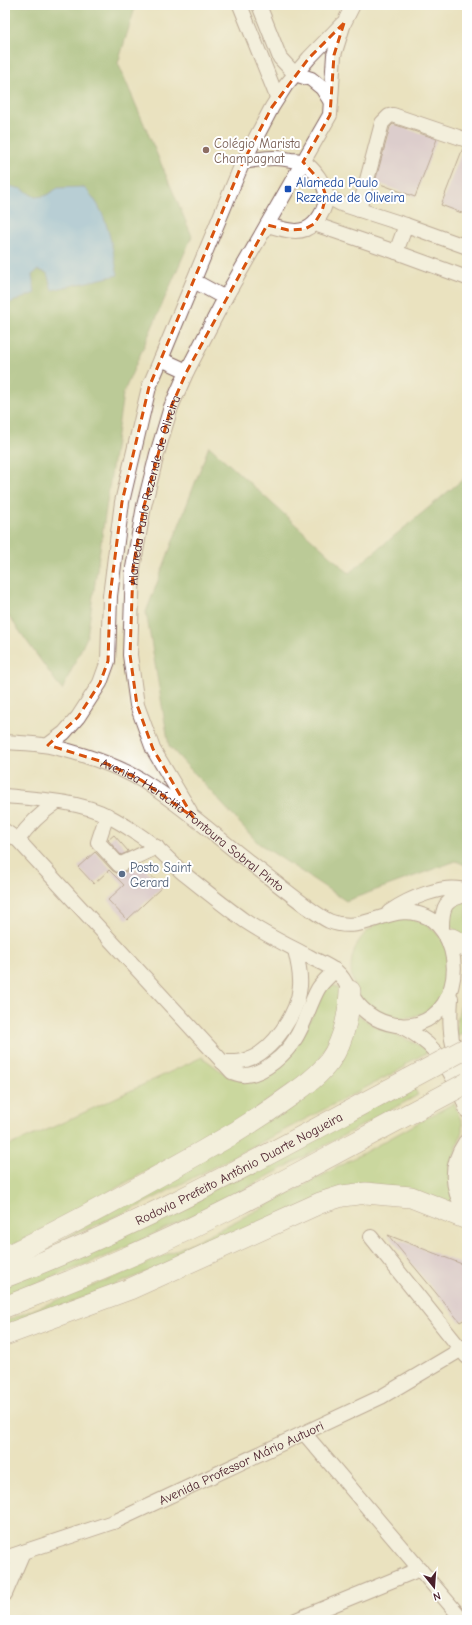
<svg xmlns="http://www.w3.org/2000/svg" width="472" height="1625" font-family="'Comic Neue',sans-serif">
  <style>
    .green { fill: #a5ca74; stroke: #787450 }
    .forest { fill: #84ae66; stroke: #676648 }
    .water { fill: #7bb7ed; stroke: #626b8c }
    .building { fill: #cdb3db }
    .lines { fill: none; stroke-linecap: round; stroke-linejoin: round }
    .minor-casing { stroke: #82635f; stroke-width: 16 }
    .major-casing { stroke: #82635f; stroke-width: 20 }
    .highway-casing { stroke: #82635f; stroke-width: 22 }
    .minor { stroke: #fff; stroke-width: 14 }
    .major { stroke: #fff; stroke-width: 18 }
    .highway { stroke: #fff; stroke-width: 21 }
    .highway-bridge-casing { stroke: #82635f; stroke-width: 22; stroke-linecap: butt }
    .highway-bridge { stroke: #fff; stroke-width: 21 }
    .marked { fill: none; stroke: #d8530f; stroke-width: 3; stroke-dasharray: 8 5; stroke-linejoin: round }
    .education-dot { fill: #8d6e63; stroke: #fff; stroke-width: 1.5 }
    .transit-dot { fill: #1a4fb4; stroke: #fff; stroke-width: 1.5 }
    .service-dot { fill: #5c6f8a; stroke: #fff; stroke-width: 1.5 }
    .labels { text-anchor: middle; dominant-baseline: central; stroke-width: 4; stroke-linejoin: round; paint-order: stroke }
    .education-label { font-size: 13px; fill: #785e54; stroke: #fff; text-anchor: start }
    .transit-label { font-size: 13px; fill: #164399; stroke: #fff; text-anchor: start }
    .street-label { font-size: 13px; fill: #4a1f2b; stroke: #fff }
    .service-label { font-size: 13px; fill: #4e5e75; stroke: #fff; text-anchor: start }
  </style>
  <rect width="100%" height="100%" fill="#fff"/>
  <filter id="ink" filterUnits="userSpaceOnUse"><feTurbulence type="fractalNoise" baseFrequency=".025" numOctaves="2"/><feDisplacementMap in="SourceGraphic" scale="8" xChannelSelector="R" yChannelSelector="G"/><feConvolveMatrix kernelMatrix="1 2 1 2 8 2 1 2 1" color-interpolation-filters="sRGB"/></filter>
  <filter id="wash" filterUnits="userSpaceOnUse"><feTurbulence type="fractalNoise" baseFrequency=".012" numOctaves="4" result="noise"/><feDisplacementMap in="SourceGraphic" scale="16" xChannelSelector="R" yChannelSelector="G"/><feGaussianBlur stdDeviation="0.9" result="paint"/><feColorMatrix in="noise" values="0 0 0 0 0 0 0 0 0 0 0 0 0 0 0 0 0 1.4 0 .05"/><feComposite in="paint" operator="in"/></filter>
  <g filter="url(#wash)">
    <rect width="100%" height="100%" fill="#eae2bf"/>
    <g class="green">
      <path d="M467,900V939L454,929L447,921C448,906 454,904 467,900Z"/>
      <circle cx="401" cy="968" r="50"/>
      <path d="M467,971V1031L456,1036C456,1013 466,993 467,971Z"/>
      <path d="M329,985C335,985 338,987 341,992L339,1024L314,1068L249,1114L5,1250V1147L49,1129L202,1057L229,1077L240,1080L299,1042L325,991Z"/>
      <path d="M356,1013C363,1018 369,1024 377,1027C394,1036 413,1039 428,1052L404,1065L405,1067L137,1207L58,1242L297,1100Z"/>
      <path d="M413,1086L418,1095L228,1198L112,1254L5,1296V1285Z"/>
      <path d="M454,1103L462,1123V1131L450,1169L457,1208L388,1188L192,1254L5,1329V1321C66,1297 127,1273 187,1245C278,1202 366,1151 454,1103Z"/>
    </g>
    <g class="forest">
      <path d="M5,5H136L118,63L192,236L123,394L87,637L62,690L5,611Z"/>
      <path d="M209,446L349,573L467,476V866L456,861L346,901L258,843L169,746L146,612Z"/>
    </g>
    <path class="water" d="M5,185L22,189L35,197L45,196L58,188L83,187C108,208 111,245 118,275L52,290L47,273L38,270L32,275L35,293L5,305Z"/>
    <g id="blocks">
      <g class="building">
        <path d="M393,124L437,139L415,197L375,182L390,127Z"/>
        <path d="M463,148H467V215L441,205Z"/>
        <path d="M114,835L128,851V852L121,855L108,840Z"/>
        <path d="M95,852L113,871L117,873H123L134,867L138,872L143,867L162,887L127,920L108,900L124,885L109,870L94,884L78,867Z"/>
        <path d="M388,1235L467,1266V1318L460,1322Z"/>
      </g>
    </g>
  </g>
  <g filter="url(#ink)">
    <use href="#blocks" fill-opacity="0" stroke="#82635f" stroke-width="1"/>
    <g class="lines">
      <g class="minor-casing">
        <g id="minor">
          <path d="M240,5L277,97"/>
          <path d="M259,5L280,58L295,74L311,79L322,88L331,102"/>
          <path d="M243,162C260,159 274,156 291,160C295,160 300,161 303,162C313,167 327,186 326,197C326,209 317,224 306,229C294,234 279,228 267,225"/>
          <path d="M326,196L341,204L406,225L467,247"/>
          <path d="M359,210L382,123L389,116L393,115L467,140"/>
          <path d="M314,224L396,252L467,278"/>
          <path d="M396,252L406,225"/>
          <path d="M194,281L225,298"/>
          <path d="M161,359L187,371"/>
          <path id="s1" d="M5,742C19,743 35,743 49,746C77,752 119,766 143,781C185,807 222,842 262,872C276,883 291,895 306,906C313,911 321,917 329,921C367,937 392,897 431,919C472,950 456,1033 396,1025C375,1022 358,1009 349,990C346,983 343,977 337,972C328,965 317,961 308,956C287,945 264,934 245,921C224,906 203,889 183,873C175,866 167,857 159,850C148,840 122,823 108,816C80,801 36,799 5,796"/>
          <path d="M48,745L64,733L78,717L100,683L108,661L110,596L122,502L149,387L161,359L242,164L272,107L286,85L309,58L342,24"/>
          <path id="s2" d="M190,811L153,749L137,705L130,655L133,568L144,506L157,454L171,407L187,371L225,298L330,115L334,55L344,23L353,5"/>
          <path d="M107,815L98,842L119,865L157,847"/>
          <path d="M5,831L18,840L232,1072C237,1074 241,1076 246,1075C265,1073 286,1054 295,1039C305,1024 309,1005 318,989C322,982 330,976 335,970"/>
          <path d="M18,840C29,824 41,813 57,802"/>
          <path d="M389,912C408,899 445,882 467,891"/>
          <path d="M442,927C442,906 445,899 467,895"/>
          <path d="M451,998C449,1026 450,1053 467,1077"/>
          <path d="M399,1025C406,1029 414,1033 420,1038C443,1054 459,1085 467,1111"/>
          <path d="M222,1062C230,1062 238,1063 246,1060C273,1052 298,1013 300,986C301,974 298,962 295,950"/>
          <path d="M371,1237L467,1357"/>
          <path d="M304,1433L463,1620"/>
          <path id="s3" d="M5,1558L116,1521L381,1397L467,1346"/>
          <path d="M5,1594L23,1552"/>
          <path d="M296,1620L420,1569"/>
        </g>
      </g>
      <g class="major-casing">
        <path id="major" d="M467,1143C451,1167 453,1187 467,1212"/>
      </g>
      <g class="highway-casing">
        <g id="highway">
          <path d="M452,939L467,947"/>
          <path d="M5,1257C72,1225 138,1188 203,1151C234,1134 264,1115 293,1094C303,1087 314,1079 323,1069C342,1049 349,1018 350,991"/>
          <path id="s4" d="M5,1277C146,1224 277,1149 409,1079"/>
          <path d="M5,1307C45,1291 84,1276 123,1259C226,1215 325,1158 424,1106"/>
          <path d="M5,1335L130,1289L320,1203L342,1196L366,1193L387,1195L411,1197L467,1219"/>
        </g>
      </g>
      <use href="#minor" class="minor"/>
      <use href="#major" class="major"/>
      <use href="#highway" class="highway"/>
      <g class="highway-bridge-casing">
        <g id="highway-bridge">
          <path d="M409,1079L467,1048"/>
          <path d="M424,1106L467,1083"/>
        </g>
      </g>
      <use href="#highway-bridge" class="highway-bridge"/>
    </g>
  </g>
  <path d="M0 0H472V1625H0ZM344,23L334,55L330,115L303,162L321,182L326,196L322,211L314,224L305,229L288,230L267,225L187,371L171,407L144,506L133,568L130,655L137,705L153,749L193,817L141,780L103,762L48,745L78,717L100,683L108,661L110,596L122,502L149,387L161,359L242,164L272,107L309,58Z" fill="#eae2bf" fill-opacity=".55" fill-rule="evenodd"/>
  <path class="marked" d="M344,23L334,55L330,115L303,162L321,182L326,196L322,211L314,224L305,229L288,230L267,225L187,371L171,407L144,506L133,568L130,655L137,705L153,749L193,817L141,780L103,762L48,745L78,717L100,683L108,661L110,596L122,502L149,387L161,359L242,164L272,107L309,58Z"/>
  <circle class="education-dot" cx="206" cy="150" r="4"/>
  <rect class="transit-dot" x="284" y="185" width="8" height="8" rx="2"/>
  <circle class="service-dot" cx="122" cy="874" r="4"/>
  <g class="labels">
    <g class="education-label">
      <text x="214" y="143">Colégio Marista<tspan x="214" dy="15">Champagnat</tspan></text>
    </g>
    <g class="transit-label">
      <text x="296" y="182">Alameda Paulo<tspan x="296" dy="15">Rezende de Oliveira</tspan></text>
    </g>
    <g class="street-label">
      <text stroke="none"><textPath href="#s2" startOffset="337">Alameda Paulo Rezende de Oliveira</textPath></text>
      <text stroke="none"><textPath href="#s1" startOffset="210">Avenida Heráclito Fontoura Sobral Pinto</textPath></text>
      <text stroke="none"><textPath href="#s4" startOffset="258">Rodovia Prefeito Antônio Duarte Nogueira</textPath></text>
      <text stroke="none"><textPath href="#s3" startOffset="255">Avenida Professor Mário Autuori</textPath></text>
    </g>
    <g class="service-label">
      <text x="130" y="867">Posto Saint<tspan x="130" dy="15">Gerard</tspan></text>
    </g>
  </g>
  <rect width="472" height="1625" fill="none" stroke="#fff" stroke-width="20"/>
  <g transform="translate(434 1587) rotate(163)" stroke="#ffffff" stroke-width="3" paint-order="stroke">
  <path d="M0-3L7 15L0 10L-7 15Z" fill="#4a1f2b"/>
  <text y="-6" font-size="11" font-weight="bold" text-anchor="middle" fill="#4a1f2b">N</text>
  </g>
</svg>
